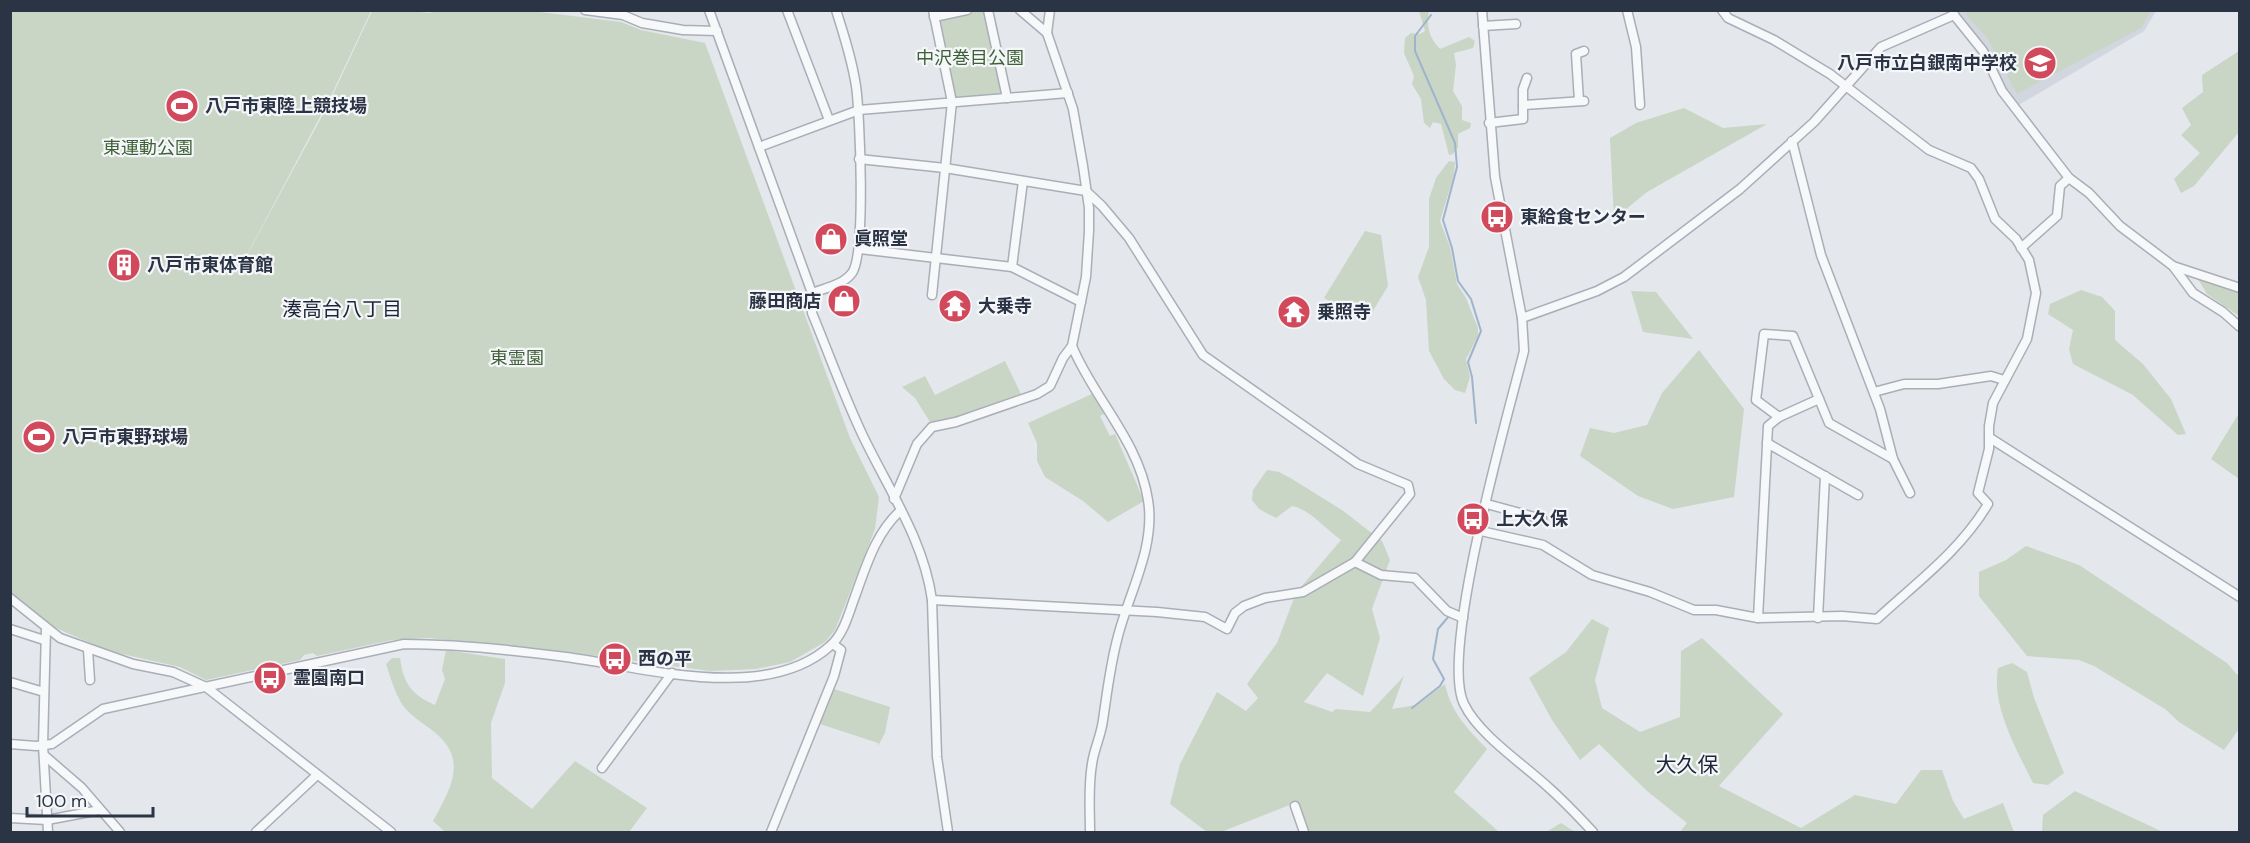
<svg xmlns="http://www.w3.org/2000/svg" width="2250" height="843" font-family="'DM Sans','Noto Sans JP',sans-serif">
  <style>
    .built { fill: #d2d6de }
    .green { fill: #c9d6c5 }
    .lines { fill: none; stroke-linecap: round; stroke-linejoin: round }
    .stream { stroke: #9fb4cc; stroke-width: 2 }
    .minor-casing { stroke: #a9aeb7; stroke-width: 11 }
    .minor { stroke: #f7f8fa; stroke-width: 8 }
    .labels { text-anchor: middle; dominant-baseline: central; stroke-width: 4.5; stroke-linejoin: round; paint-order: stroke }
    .park-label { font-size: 18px; fill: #3f6138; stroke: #f4f6f9 }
    .poi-label { font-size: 18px; font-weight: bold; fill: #2b3445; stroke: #f4f6f9; text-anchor: start }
    .neighbourhood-label { font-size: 20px; fill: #1d2536; stroke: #f4f6f9 }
    .quarter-label { font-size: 21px; fill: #1d2536; stroke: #f4f6f9 }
  </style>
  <rect width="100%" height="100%" fill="#e4e7ec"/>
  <path class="built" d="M1958,11H2156L2144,31L2017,106L2004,89Z"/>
  <g class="green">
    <path d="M405,10L429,13L439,10L532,11L621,22L641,30L705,43L850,438L879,497L875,529L835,630L825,642L790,662L756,669L710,671L568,652L428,638L392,640L317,656L313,653L304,655L300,660L206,680L180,667L109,651L49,625L51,621L46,629L11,598V11H371L330,98L224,298L328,105L372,11Z"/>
    <path d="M967,11H988L1007,98L952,102L934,17Z"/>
    <path d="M1419,11H1429C1426,25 1429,38 1440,49L1469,37L1475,41L1473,48L1454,53L1456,65L1453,91L1462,106V120L1471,123L1470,128L1458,134V147L1453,154L1449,155L1441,124L1433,122L1430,128L1424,123L1421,99L1412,84L1414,76L1404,53L1405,38L1411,33L1420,34L1425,31Z"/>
    <path d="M1965,11L1967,10L2151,11L2141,28L2017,94L1986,36L1969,19Z"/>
    <path d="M2239,51V132L2194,186L2181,193L2174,179L2200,153L2181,135L2191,125L2182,108L2203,92L2202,75Z"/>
    <path d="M1684,108L1723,128L1767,124L1647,192L1614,219L1610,138L1636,123Z"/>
    <path d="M1449,161L1455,162L1454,175L1440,221L1450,247L1457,284L1466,298L1478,328V336L1466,359L1470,377L1465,393L1455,390L1444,379L1429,351L1426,300L1418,277L1429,247V199L1436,178Z"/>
    <path d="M1365,231L1381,235L1388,286L1371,314L1363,320L1324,298Z"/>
    <path d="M2196,276L2239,292V316L2207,294Z"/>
    <path d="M2081,290L2102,297L2115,311V340L2143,364L2171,399L2186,434L2178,435L2133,395L2073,364L2069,349L2073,330L2048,314L2050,304Z"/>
    <path d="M1631,291L1656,292L1693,339L1643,332Z"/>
    <path d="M1699,350L1744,409L1734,497L1673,509L1638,496L1580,456L1590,428L1614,433L1647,425L1662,393Z"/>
    <path d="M1005,361L1021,394L955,417L930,422L915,398L902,387L925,376L935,395Z"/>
    <path d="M1092,394L1104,414L1100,416L1110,436L1115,434L1144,501L1108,522L1083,501L1045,477L1037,461V443L1028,423Z"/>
    <path d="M2239,413V479L2211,459Z"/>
    <path d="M1267,470L1279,472L1292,479L1342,510L1382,541L1390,560L1372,609L1380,638L1363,696L1327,673L1304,702L1332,712L1336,709L1370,712L1404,676L1392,709L1417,705L1445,684C1451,713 1468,729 1487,749L1454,792L1499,832H1309L1292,804L1221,832H1207L1170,804L1180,764L1217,692L1246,711L1258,698L1247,684L1277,643L1296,593L1341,540C1325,529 1311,510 1292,506L1276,518L1259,509L1252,500L1253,490Z"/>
    <path d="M2026,546L2079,565L2227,663L2239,677V729L2224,750L2179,722L2165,709L2094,666L2079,660L2027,656L1979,596V572L2006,560Z"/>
    <path d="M1592,619L1609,628L1595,680L1602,708L1640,732L1680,717L1681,651L1702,638L1783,714L1719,786L1801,828L1855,795L1896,804L1921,770H1942L1953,801L1964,819L2003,803L2014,832H1680L1687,823L1647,791L1599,744L1580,760L1552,720L1529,678L1566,652Z"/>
    <path d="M446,650L505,659V683L491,723L492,778L532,809L575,761L647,808L629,832H445L433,821C451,788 469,759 433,731C424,724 411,716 404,707C395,694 391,679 386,664L392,658H400C403,682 411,695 435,705L445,679L442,670Z"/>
    <path d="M2012,663L2027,672L2034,698L2064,773L2048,785L2033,783C2017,750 1991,706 1998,668Z"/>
    <path d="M834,689L890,707L885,733L878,746V743L820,724Z"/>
    <path d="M2075,791L2163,832H2042L2043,815Z"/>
    <path d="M1561,823L1575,832H1546Z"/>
  </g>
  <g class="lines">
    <g class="stream">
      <path d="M1431,15L1415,36V51L1455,143L1457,167L1443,220L1452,248L1458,281L1471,299L1481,331L1468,362L1472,377L1476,423"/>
      <path d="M1412,708L1440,686L1444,679L1433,659L1438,629L1449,616"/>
    </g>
    <g class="minor-casing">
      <g id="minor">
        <path d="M585,10L623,15L642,23L683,30L717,31"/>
        <path d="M709,10L812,293V313C829,354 844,396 863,436C889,490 924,541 932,600L937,757L948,832"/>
        <path d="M787,10L829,120"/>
        <path d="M988,10L1007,98"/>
        <path d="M1482,10L1495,177L1522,318L1524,351C1508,415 1439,653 1464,704C1479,735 1522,763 1548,787C1564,801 1579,817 1593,832"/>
        <path d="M1627,10L1636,47L1640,105"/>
        <path d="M1954,15L1983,51L2002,91L2069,178L2089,193L2120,226L2173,266L2240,288"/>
        <path d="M934,17L967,10"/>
        <path d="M1483,26L1516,24"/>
        <path d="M1047,33L1050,10"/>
        <path d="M1579,101L1576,54L1584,51"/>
        <path d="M1523,105L1584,101"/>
        <path d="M1489,123L1523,119V89L1527,78"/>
        <path d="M1792,141L1821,255L1880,409L1893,459L1910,493"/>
        <path d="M759,147L859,110L1068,93"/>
        <path d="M859,159L945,168L1086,191L1102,206L1129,238L1203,355L1358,464L1408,485L1410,494L1355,562L1381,575L1415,578L1447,611L1463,618"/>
        <path d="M2021,248L2057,216L2060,186L2069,178"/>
        <path d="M860,249L1012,267L1081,302"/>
        <path d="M2173,266L2193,293L2223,312L2240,327"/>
        <path d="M1012,267L1023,181"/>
        <path d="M812,293C825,288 843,285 852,273C866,254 860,114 856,86C852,60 844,35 836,10"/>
        <path d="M932,295L952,102L933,10"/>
        <path d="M1522,318L1597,291L1624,277L1740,189L1814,122L1881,47L1954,15L1953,10"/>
        <path d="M1072,346C1094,399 1139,441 1148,500C1156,548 1128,594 1117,640C1110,667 1107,693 1103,720C1101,736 1094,749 1092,764C1088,787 1090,810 1090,832"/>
        <path d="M1874,392L1904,384H1938L1991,376L2004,380"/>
        <path d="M1779,417L1756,400L1764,334L1793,336L1829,423L1893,459"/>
        <path d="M1990,438L2240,597"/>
        <path d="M1767,443L1858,495"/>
        <path d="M894,499L917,444L932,427L956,422L1037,394L1050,386L1063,358L1072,346L1086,277L1089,231V208L1083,166L1073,109L1047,33L1020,10"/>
        <path d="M1487,504L1542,519"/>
        <path d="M1481,531L1543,545L1592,575L1650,592L1694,610H1716L1758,618L1842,616L1877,619C1916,583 1960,551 1988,504L1978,493L1989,449V426L1993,403L2027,339L2036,293L2029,260L2016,239L1995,219L1979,179L1971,168L1929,150L1830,74L1774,40L1728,18L1722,10"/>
        <path d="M10,598L60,638L133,664L173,672L206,687L391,832"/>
        <path d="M932,600L1157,612L1205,617L1227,629L1235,613L1244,606L1265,598L1303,592L1355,562"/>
        <path d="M1758,618L1768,426L1779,417L1819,399"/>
        <path d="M1818,618L1825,476"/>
        <path d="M10,629L44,640"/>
        <path d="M46,629L43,745L48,832"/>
        <path d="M88,650L90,680"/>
        <path d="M10,682L44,692"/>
        <path d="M10,744L36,746L52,744L103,709L404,644C458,644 513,650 566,657C643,667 766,704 830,646C842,636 848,617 853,602C865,570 874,535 900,511"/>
        <path d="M45,756L82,788L120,832"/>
        <path d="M602,768L672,673"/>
        <path d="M1295,806L1304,832"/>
        <path d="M10,818L47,820L100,810"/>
        <path d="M256,832L317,775"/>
        <path d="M771,832L834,676L841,650L833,644"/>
      </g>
    </g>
    <use href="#minor" class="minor"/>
  </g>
  <defs>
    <g id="school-disc" transform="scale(1.725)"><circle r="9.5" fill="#d1495b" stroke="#f4f6f9"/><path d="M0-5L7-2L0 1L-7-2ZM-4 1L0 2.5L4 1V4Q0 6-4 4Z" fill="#fff"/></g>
    <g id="stadium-disc" transform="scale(1.725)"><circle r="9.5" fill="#d1495b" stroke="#f4f6f9"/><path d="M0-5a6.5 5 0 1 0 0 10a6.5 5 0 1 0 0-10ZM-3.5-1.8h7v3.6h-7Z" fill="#fff"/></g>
    <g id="bus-disc" transform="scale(1.725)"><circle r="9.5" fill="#d1495b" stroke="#f4f6f9"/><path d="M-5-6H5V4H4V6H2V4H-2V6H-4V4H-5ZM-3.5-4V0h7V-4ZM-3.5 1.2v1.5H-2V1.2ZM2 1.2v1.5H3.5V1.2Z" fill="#fff"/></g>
    <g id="shop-disc" transform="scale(1.725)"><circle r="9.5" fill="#d1495b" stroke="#f4f6f9"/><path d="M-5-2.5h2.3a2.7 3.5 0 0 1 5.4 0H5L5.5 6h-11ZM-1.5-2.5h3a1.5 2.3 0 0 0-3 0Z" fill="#fff"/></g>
    <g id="building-disc" transform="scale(1.725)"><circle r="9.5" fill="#d1495b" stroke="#f4f6f9"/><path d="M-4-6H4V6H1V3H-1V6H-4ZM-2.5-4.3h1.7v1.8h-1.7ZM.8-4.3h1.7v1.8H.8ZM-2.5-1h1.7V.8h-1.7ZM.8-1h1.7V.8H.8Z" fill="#fff"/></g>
    <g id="temple-disc" transform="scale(1.725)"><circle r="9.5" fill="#d1495b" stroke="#f4f6f9"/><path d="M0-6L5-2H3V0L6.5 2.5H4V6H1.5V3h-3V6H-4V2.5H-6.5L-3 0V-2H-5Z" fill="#fff"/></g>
  </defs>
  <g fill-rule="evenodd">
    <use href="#school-disc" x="2040" y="63"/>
    <use href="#stadium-disc" x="182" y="106"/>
    <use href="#bus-disc" x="1497" y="217"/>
    <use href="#shop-disc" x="831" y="239"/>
    <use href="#building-disc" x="124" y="265"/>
    <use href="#shop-disc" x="844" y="301"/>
    <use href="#temple-disc" x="955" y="306"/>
    <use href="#temple-disc" x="1294" y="312"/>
    <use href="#stadium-disc" x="39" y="437"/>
    <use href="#bus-disc" x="1473" y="519"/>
    <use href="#bus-disc" x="615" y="659"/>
    <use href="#bus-disc" x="270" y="678"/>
  </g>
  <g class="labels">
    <g class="park-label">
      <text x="970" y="58">中沢巻目公園</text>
      <text x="148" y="148">東運動公園</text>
      <text x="517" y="358">東霊園</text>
    </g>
    <g class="poi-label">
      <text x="2017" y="63" text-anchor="end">八戸市立白銀南中学校</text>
      <text x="205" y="106">八戸市東陸上競技場</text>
      <text x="1520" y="217">東給食センター</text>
      <text x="854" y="239">眞照堂</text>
      <text x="147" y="265">八戸市東体育館</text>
      <text x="821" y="301" text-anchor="end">藤田商店</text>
      <text x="978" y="306">大乗寺</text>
      <text x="1317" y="312">乗照寺</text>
      <text x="62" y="437">八戸市東野球場</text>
      <text x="1496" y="519">上大久保</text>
      <text x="638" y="659">西の平</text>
      <text x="293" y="678">霊園南口</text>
    </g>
    <g class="neighbourhood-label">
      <text x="342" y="309">湊高台八丁目</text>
    </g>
    <g class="quarter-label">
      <text x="1687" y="765">大久保</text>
    </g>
  </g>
  <rect width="2250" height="843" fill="none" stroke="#2b3445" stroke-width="24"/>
  <path d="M27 807v9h126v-9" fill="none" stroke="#2b3445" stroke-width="3"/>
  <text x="36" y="807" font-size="18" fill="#2b3445" stroke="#f4f6f9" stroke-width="4.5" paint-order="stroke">100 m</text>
</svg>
